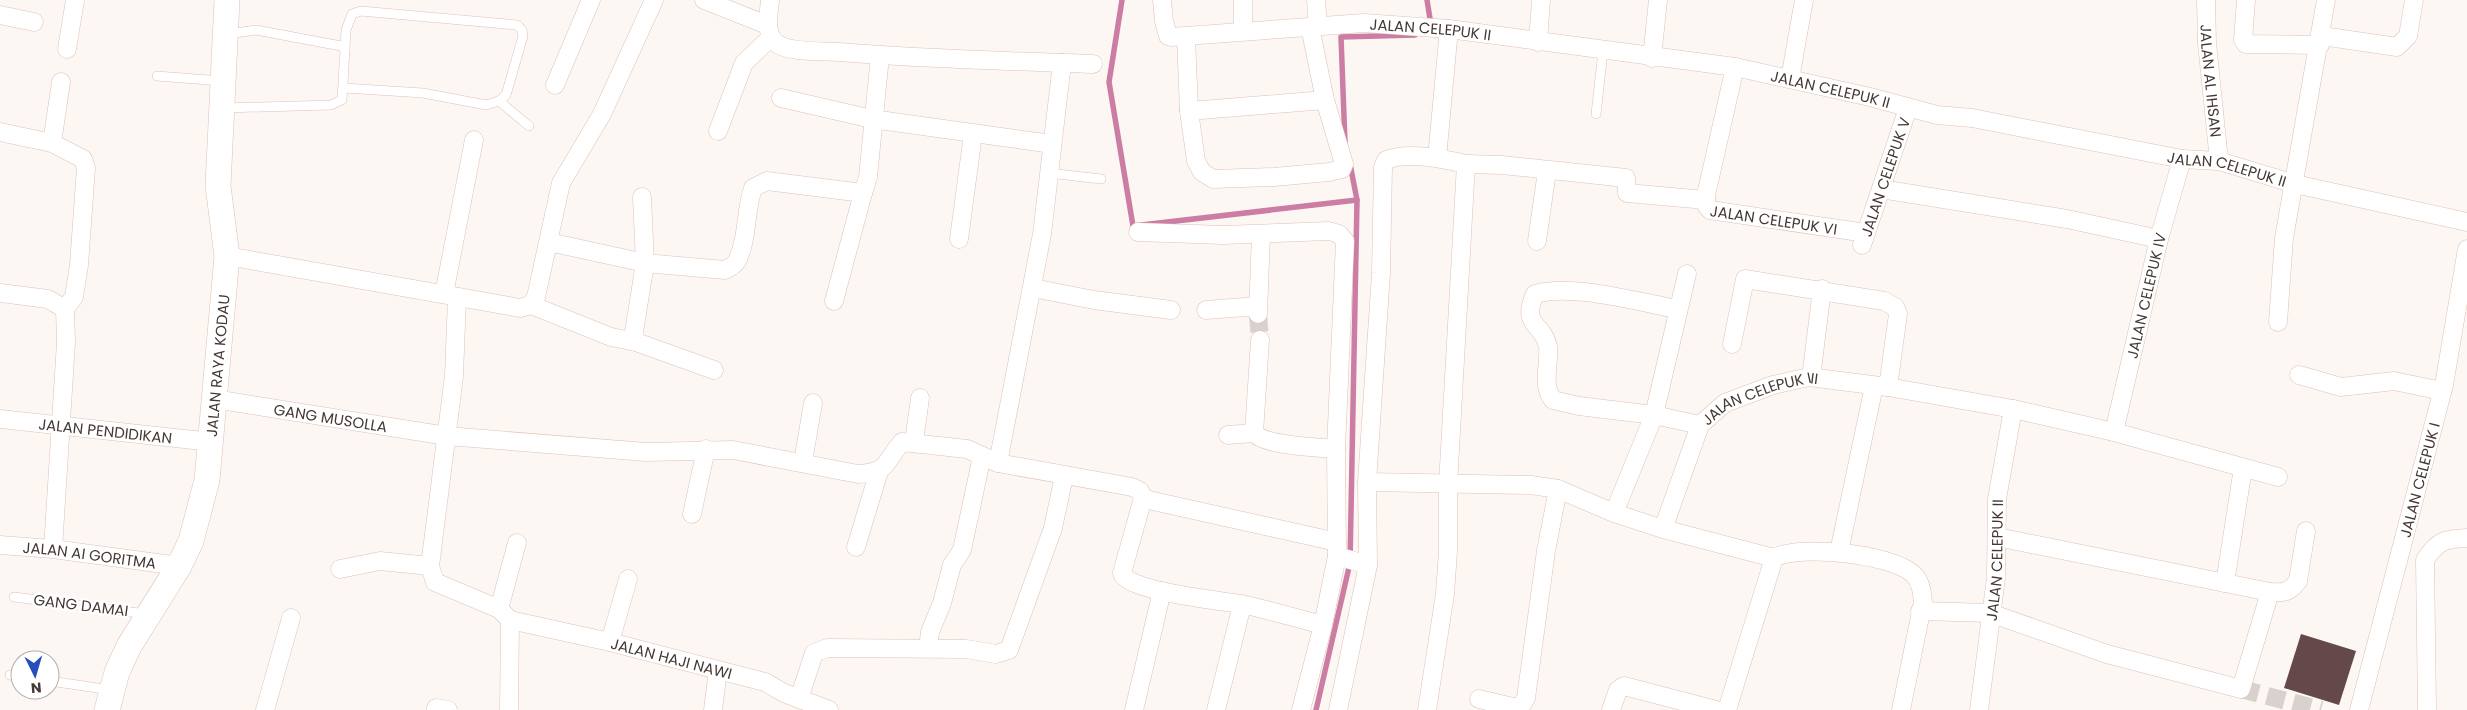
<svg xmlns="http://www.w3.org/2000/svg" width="2467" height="710" font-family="Poppins,sans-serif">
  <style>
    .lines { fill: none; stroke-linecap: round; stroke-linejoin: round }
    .stream { stroke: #cc7da4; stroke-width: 5.5 }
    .building { fill: #65494a }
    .street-tunnel { stroke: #d8d1cd; stroke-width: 18; stroke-dasharray: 18 9; stroke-linecap: butt }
    .lane-casing { stroke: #dec1b4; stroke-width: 10 }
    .street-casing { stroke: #dec1b4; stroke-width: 19 }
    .secondary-casing { stroke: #dec1b4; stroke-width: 26 }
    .lane { stroke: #fff; stroke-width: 9 }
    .street { stroke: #fff; stroke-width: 18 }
    .secondary { stroke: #fff; stroke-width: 25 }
    .labels { text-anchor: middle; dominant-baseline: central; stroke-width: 5; stroke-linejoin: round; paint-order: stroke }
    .street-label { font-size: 15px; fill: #443833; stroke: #fff }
  </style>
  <rect width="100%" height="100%" fill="#fdf7f4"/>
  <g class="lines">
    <g class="stream">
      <path d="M1122,0L1109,82L1133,226L1357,200"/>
      <path d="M1427,0L1431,25"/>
      <path d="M1345,143L1341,37L1415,35"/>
      <path d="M1316,710L1350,563L1357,200L1350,164"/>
    </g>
  </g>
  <path class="building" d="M2301,634L2356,651L2339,705L2284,688Z"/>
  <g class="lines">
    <g class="street-tunnel">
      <path d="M1258,314L1260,340"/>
      <path d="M2241,689L2321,710"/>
    </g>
    <g class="lane-casing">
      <g id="lane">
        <path d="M157,76L222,81"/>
        <path d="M344,88L423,93L486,105L499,101L506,95L523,36L522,30L517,25L361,11L352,14L346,30L345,49"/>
        <path d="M499,101L529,126"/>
        <path d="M224,108L331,105L342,100L345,49L341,46L256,30L228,34"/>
        <path d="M1596,114L1603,51"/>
        <path d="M1049,173L1101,179"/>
        <path d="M14,597L146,614"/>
        <path d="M10,675L20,677"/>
        <path d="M50,681L111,690"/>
      </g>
    </g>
    <g class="street-casing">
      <g id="street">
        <path d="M704,0L767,25"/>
        <path d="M770,0C769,14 764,32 776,43C788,53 824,51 839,52C924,59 1009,61 1093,64"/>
        <path id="s1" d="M1162,0L1164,21L1168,36L1171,37L1364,23L1449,29L1735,67L1870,97L1937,115L1972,118L2182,159L2219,161L2295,184L2467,222"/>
        <path d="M1243,0V31"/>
        <path d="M1316,0L1318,26"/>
        <path id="s2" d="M2206,0L2207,43L2219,161"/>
        <path d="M2246,0L2243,40L2246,44L2320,45"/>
        <path d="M0,15L34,22"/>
        <path d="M2322,36L2397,47L2408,36L2414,0"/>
        <path d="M1186,37L1189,111L1196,161L1202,172L1213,179L1274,177L1329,172L1342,169L1344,164L1325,100L1310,27"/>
        <path d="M1538,42L1541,0"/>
        <path d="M67,49L75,0"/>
        <path d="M1652,58L1658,0"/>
        <path id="s3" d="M1735,67L1706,195V205L1710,210L1866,233"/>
        <path d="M1790,79L1804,0"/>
        <path d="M555,85L591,0"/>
        <path d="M781,98L872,119L1052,144"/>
        <path d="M1189,111L1325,100"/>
        <path d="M718,131L744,63L771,37"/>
        <path d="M0,132L52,143L83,159L86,168L79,265L74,297L65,309"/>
        <path d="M52,143L61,82"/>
        <path d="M1437,158L1449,29"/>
        <path d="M1466,164L1502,165L1626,178L1627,193L1706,200"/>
        <path d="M1881,189L2067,219L2159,239"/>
        <path d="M1138,232L1223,235L1329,231L1339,234L1345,241L1336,449L1337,556L1323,625L1301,710"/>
        <path d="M959,239L973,134"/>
        <path d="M1537,241L1547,171"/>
        <path d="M549,242L645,263L725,270C729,268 735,265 737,261C748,239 745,211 753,188L767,181L863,193L868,177L880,56"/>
        <path id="s4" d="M1862,245L1908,108"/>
        <path d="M227,256L520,308L531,305L536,297L561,183L602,114L654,0"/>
        <path d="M1033,288L1094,300L1171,310"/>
        <path d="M0,293L48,299L65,309L66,342L53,549"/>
        <path d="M444,294L474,140"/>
        <path d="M457,297L454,376L430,566L435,582L499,609L510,620L509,710"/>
        <path d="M834,301L863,193"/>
        <path d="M531,305L611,337L636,342L634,332L645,263L642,197"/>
        <path d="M1677,309C1639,302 1571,283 1535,294C1520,327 1544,323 1548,347C1550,364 1541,385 1553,400L1579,406L1654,415L1700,425"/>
        <path d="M1206,310L1258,306"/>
        <path d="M1258,314L1261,235"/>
        <path d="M2278,322L2284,238L2326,0"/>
        <path d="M1260,340L1254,433C1265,446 1317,447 1336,449"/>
        <path d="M636,342L714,370"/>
        <path d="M1732,344L1745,279L1884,301L1895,307L1898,314L1888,387"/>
        <path d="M1812,370L1822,289"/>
        <path d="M2299,375L2341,387L2394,381L2442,391"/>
        <path id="s5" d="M214,399L447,436L646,452L733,450L858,474C889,473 885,461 902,442L967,449L998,463L1132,487L1140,491L1143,498L1153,501L1337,542"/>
        <path id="s6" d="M0,419L212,442"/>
        <path id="s7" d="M2114,432L2159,239L2182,159"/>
        <path d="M1228,435L1254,433"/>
        <path d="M914,442L920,398"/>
        <path d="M803,462L813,403"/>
        <path d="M998,463L1042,234L1062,63"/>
        <path id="s8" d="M1367,482L1531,485L1558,489L1614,513L1663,529L1700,425L1725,403L1773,385L1809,377L1888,387L2013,409L2114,432L2278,477"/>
        <path d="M1143,498L1122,573C1126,591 1222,601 1241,604C1269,610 1296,618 1323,625"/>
        <path d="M1614,513L1654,415L1687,274"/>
        <path d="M692,514L706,449"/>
        <path d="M1663,529L1774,558"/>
        <path d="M1997,537L2270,592"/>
        <path id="s9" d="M0,545L53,549L179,566"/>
        <path d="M856,547L879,471"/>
        <path d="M1839,552L1874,386"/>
        <path d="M1337,556L1368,565"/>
        <path d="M340,569L380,561L430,566"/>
        <path d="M2225,583L2243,468"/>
        <path d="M499,609L517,543"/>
        <path d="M1920,611L1990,613L2107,654L2241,689L2270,592C2283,593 2289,593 2298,581L2306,531"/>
        <path id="s10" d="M510,620L610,642L765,682L784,693L829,710"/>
        <path d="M610,642L628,579"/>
        <path d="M928,648L930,632L942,603L952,565L962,550L982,456"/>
        <path d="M799,699L814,653L827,648L966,649L996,654L1009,650L1053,528L1064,476"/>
        <path d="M1479,699L1513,707L1521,706L1526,698L1546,551L1558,489"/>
        <path d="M436,708L448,710"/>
        <path d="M265,710L291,618"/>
        <path d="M713,710L718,670"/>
        <path d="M1134,710L1162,591"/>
        <path d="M1216,710L1242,605"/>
        <path d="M1338,710L1368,565L1367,482L1381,273L1383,167L1386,160C1408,151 1444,159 1466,164L1448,485V551L1445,594L1427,710"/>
        <path d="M1611,710L1618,690L1624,686L1716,710"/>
        <path d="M1727,710L1774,558C1799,544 1892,554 1913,574C1921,581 1922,592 1923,602L1901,710"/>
        <path id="s11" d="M1979,710L1996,578L1997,499L2013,409"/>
        <path id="s12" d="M2359,710L2444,385L2467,249"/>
        <path d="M2427,710L2425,560C2438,540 2445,539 2467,538"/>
      </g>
    </g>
    <g class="secondary-casing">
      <g id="secondary">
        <path id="s13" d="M107,710L117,672L129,646L179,566L191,541L207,480L227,256L218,186L227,0"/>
      </g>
    </g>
    <use href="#lane" class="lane"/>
    <use href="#street" class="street"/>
    <use href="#secondary" class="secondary"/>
  </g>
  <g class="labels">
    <g class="street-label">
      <text stroke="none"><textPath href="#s1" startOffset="300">JALAN CELEPUK II</textPath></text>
      <text stroke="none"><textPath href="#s2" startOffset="81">JALAN AL IHSAN</textPath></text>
      <text stroke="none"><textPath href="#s1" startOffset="705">JALAN CELEPUK II</textPath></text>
      <text stroke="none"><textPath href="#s1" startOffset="1110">JALAN CELEPUK II</textPath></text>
      <text stroke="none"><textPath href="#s4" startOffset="72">JALAN CELEPUK V</textPath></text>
      <text stroke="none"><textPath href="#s3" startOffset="212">JALAN CELEPUK VI</textPath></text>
      <text stroke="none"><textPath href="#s7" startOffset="140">JALAN CELEPUK IV</textPath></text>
      <text stroke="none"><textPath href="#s13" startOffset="368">JALAN RAYA KODAU</textPath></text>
      <text stroke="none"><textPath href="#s8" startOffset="482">JALAN CELEPUK III</textPath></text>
      <text stroke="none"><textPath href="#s5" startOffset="118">GANG MUSOLLA</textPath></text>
      <text stroke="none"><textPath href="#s6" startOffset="106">JALAN PENDIDIKAN</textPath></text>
      <text stroke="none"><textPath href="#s12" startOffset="238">JALAN CELEPUK I</textPath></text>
      <text stroke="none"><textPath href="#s9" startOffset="90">JALAN AI GORITMA</textPath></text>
      <text stroke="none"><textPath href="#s11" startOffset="151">JALAN CELEPUK II</textPath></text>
      <text transform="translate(81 605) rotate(7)">GANG DAMAI</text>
      <text stroke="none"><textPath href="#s10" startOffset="166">JALAN HAJI NAWI</textPath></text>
    </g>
  </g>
  <g transform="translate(35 675) rotate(175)"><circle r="24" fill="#ffffff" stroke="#b4afad"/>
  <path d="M0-4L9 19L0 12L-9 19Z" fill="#264dbc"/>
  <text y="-8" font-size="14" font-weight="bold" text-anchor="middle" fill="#443833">N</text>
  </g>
</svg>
